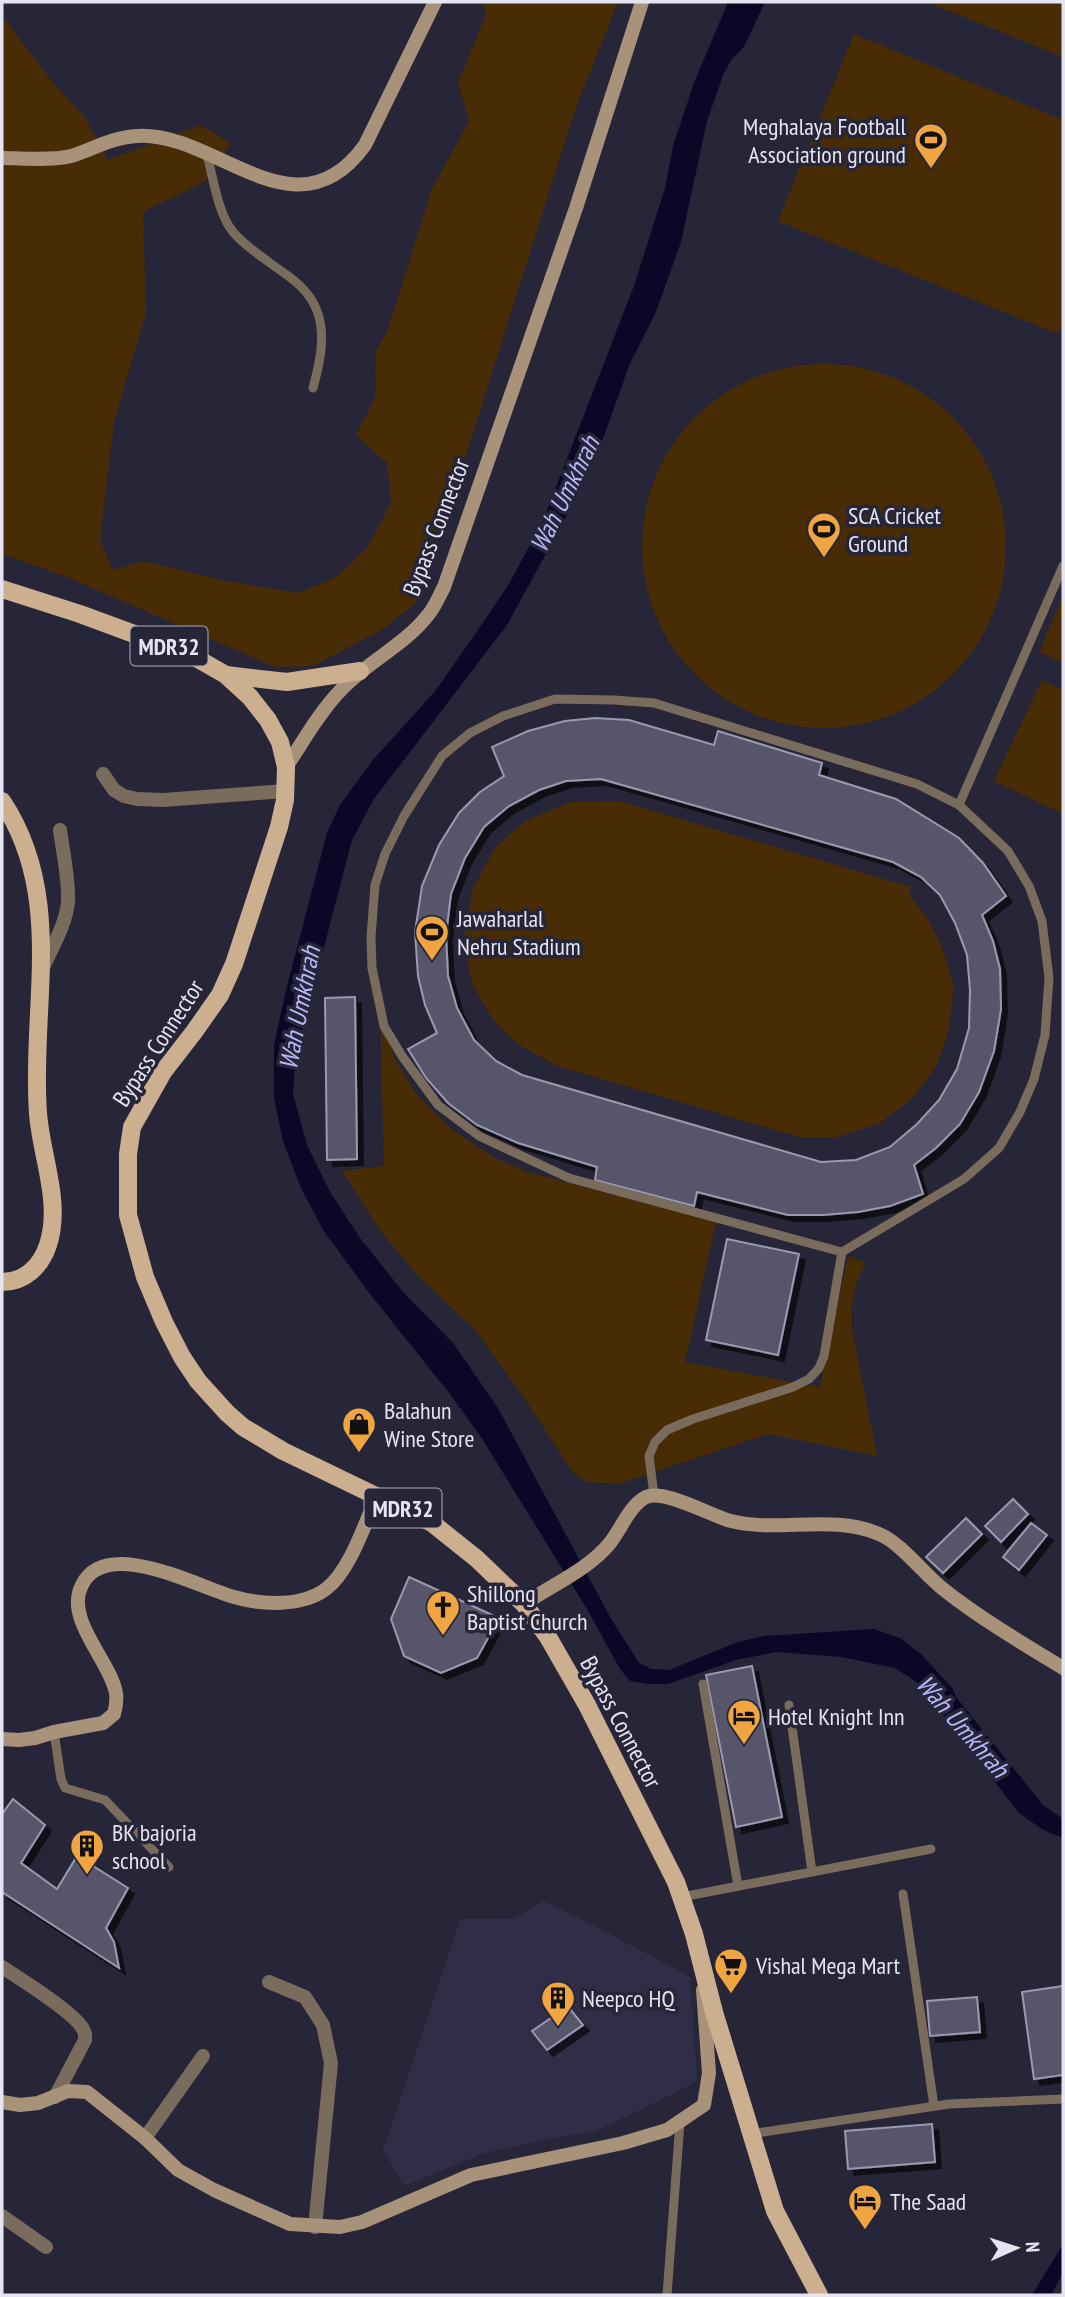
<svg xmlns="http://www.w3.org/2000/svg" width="1065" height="2297" font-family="'PT Sans Narrow',sans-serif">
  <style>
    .built { fill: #2f2e46 }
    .green { fill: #482c05 }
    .water { fill: #0c0627 }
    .building { fill: #56556a; stroke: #9999b0; stroke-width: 2; fill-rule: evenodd; filter: url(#shadow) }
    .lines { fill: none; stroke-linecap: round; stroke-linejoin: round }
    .lane { stroke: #7a6c5c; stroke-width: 9 }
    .street { stroke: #7a6c5c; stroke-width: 14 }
    .secondary { stroke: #a89279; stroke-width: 14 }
    .primary { stroke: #ccaf8f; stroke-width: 18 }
    .labels { text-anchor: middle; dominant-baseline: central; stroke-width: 7; stroke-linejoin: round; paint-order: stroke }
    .shield { fill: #262638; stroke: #acacba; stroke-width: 2 }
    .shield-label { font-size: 23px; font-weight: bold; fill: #e5e5f1 }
    .poi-label { font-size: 24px; fill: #e5e5f1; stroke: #262638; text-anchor: start }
    .street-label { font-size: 24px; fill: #e5e5f1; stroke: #262638 }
    .water-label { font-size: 26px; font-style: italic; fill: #b9b7fb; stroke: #262638 }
  </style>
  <defs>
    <filter id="shadow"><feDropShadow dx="6" dy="6" stdDeviation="0" flood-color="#0009"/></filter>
  </defs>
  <rect width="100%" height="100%" fill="#262638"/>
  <path class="built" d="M543,1901L582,1919L690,1977L697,2080L683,2089L594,2132L558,2137L484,2153L404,2186L383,2150L460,1919H513Z"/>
  <g class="green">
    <path d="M483,2H618L575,110L436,550L418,601L383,629L313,666L275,667L67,577L2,554V16L55,85L85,117L108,160L200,125L231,143L205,182L143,212L146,313L114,422L100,540L113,570L143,561L221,580L298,593L335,578L367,548L391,503L387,463L356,435L375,398L376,351L388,329L432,189L469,121L458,82L486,15Z"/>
    <path d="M927,2H1063V57Z"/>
    <path d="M854,34L1063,120V321L1058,334L778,221Z"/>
    <circle cx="824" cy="546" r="182"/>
    <path d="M1063,596V663L1039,652Z"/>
    <path d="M1042,680L1063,690V814L994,781Z"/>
    <path d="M619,801L911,887L909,895L926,916L942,947L954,985L948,1034L935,1068L912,1099L880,1123L838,1137H799L558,1066L520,1046L493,1020L472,984L464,937L473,889L494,849L525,821L570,802Z"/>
    <path d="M380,1010L393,1055L416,1094L451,1129L495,1158L528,1172L716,1222L685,1362L820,1387L848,1256L866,1263C855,1283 851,1301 851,1323L877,1456L768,1434L619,1484L587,1482L573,1473L531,1408L476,1331L418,1276L382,1233L342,1171L384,1166Z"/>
  </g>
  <g class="water">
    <path d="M728,2H765L744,47L731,60L724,73L707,121L681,242L656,312L630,363L599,450L566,517L507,625L374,799L352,840L296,1054L293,1094L307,1145L330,1192L360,1238L404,1293L453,1343L498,1408L610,1617L639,1663L651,1669L669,1670L738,1642L764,1636L874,1629L900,1638L922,1655L953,1689L956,1697L1043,1805L1063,1819V1838L1043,1830L1019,1813L918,1683L895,1668L841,1657L776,1652L736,1660L668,1684H648L630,1681L620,1669L587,1609L483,1440L450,1394L370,1294L323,1230L300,1186L283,1141L274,1098V1045L286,990L327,833L340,805L373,760L436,690L478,630L509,584L542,523L634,286L665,188L673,146L694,83Z"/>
    <path d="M1063,2244V2273L1051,2295H1032Z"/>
  </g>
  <g class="building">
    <path d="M595,718L629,720L714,745L718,731L822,763L819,775L896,799L959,838L983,863L1006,896L982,915L993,941L1000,969L1001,1009L994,1051L979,1092L960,1124L936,1148L914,1165L923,1194L890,1206L858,1212L823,1215H788L697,1192L694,1206L595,1180L597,1167L518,1143L477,1125L448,1103L426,1078L408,1049L437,1033L425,1005L418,976L415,932L422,886L439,845L459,813L480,792L504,776L492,747L528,731L565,721ZM601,779L893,862L921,877L940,895L955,923L967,955L970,990L969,1028L957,1069L939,1100L917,1124L890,1147L856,1160L821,1162L522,1075L496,1061L474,1040L457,1008L448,976L446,935L451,894L465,858L484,827L509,806L539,790L566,781Z"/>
    <path d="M355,997L357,1159L327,1160L325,998Z"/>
    <path d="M727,1239L799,1254L778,1355L706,1340Z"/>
    <path d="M1013,1499L1028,1514L1001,1542L985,1526Z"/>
    <path d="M966,1518L982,1534L943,1573L926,1557Z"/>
    <path d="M1031,1523L1047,1535L1019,1570L1003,1557Z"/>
    <path d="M409,1577L499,1618L477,1658L441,1673L404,1656L391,1619Z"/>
    <path d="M752,1666L782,1817L736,1827L706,1675Z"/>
    <path d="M13,1799L45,1825L21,1863L57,1889L77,1856L128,1888L106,1928L114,1942L119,1968L2,1892V1814Z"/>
    <path d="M1063,1986V2075L1034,2079L1022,1992Z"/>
    <path d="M977,1997L980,2032L930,2036L927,2001Z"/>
    <path d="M570,2009L583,2025L547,2050L532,2031L557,2014Z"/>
    <path d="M932,2124L935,2162L848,2169L845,2131Z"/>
  </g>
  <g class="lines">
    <g class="lane">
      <path d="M207,155C213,177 218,214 233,232C243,244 258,254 270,263C282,272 295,279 304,290C330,318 322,356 313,388"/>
      <path d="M555,699L614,700L654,703L917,784L959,805L1008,851L1029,886L1042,921L1049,978L1045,1035L1034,1079L1020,1112L999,1148L964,1179L842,1252L569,1178L479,1136L438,1105L402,1056L384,1026L372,968L371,937L375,885L385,854L404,816L442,756L470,733L503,716Z"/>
      <path d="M959,805L1063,566"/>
      <path d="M654,1495L649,1456L655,1442L667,1430L693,1419L793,1387L809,1379L819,1368L824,1356L842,1252"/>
      <path d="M703,1684L738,1886"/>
      <path d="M789,1705L812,1872"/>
      <path d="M54,1732L61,1779L65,1788L105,1800L169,1867"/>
      <path d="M903,1894L934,2106"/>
      <path d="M682,1897L931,1849"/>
      <path d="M750,2134L949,2104L1063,2099"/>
      <path d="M667,2295L680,2122"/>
    </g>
    <g class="street">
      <path d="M103,774L114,790L124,796L137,799L163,800L286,791"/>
      <path d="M42,970C51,949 66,925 68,902C69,878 63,853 60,830"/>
      <path d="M2,1967C19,1978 75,2013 83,2029C86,2034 85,2035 85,2040L55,2097"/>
      <path d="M269,1982L305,1997L323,2025L331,2063L315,2227"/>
      <path d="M145,2138L203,2056"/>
      <path d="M2,2216L46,2247"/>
    </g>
    <g class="secondary">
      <path d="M2,158C22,158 52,161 71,156C93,149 113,137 137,136C216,131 296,241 365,145L435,2"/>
      <path d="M286,767C303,742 318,714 339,692C365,663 404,646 428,615C435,607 439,596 444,587L576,208L642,2"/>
      <path d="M524,1604C552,1585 589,1569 610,1543C621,1529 630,1505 646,1497C665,1489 711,1516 731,1521C779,1533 832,1514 879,1534C900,1542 925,1575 943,1589C981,1619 1022,1643 1063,1668"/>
      <path d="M2,1739L19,1740L35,1738L54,1732L103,1723L114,1714C116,1707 117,1700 116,1693C110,1660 64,1619 82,1585C106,1536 198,1587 234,1597C262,1605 302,1607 326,1589C350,1571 365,1523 377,1496"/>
      <path d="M2,2102L20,2105L38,2103L68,2091L87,2092L145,2138L178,2170L214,2190L290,2224L340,2227L362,2222L471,2175L623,2143L667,2130L704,2105L709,2073L703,1990"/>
    </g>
    <g class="primary">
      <path d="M2,589L80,614L191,655L226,675L250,697L268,720L280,742L286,767L285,800L279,827L234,964L220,995L194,1032L163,1072L132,1127L128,1154V1215L145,1277L164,1322L182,1357L198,1381L227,1413L243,1427L283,1451L432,1523L477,1559L524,1604L548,1637L587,1705L676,1882L694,1934L714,2012L775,2211L819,2295"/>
      <path d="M226,675L287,682L360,671"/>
      <path d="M2,801C66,897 30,1008 38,1113C41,1156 62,1202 48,1245C41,1266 25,1282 2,1282"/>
    </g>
  </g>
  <defs>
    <g id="stadium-pin" transform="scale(1.75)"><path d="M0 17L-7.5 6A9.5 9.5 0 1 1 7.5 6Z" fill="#f1a540" stroke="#262638"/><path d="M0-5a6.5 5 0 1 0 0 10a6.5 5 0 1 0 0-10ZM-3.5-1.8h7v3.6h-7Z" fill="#111"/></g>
    <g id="shop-pin" transform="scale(1.75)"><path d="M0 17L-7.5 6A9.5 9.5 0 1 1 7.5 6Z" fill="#f1a540" stroke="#262638"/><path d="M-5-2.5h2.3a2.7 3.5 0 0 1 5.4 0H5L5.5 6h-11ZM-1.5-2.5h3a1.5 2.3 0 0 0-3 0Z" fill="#111"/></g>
    <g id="church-pin" transform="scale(1.75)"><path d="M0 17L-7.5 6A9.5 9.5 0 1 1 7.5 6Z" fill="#f1a540" stroke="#262638"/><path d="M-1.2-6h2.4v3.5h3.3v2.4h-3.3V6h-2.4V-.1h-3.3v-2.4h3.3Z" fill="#111"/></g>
    <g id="hotel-pin" transform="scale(1.75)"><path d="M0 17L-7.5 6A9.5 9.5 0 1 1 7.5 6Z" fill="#f1a540" stroke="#262638"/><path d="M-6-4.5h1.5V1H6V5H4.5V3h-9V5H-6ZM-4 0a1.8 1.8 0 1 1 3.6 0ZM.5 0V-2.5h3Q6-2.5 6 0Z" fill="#111"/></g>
    <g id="building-pin" transform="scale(1.75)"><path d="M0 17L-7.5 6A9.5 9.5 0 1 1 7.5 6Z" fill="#f1a540" stroke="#262638"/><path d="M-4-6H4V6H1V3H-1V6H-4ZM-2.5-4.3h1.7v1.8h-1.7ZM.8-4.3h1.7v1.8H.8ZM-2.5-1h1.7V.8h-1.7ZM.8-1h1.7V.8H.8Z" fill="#111"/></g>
    <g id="supermarket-pin" transform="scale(1.75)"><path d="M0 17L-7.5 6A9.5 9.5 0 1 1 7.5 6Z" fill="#f1a540" stroke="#262638"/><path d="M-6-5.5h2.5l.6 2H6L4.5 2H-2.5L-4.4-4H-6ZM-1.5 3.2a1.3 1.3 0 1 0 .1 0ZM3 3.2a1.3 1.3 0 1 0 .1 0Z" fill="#111"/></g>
  </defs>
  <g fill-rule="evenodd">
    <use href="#stadium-pin" x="931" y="140"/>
    <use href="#stadium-pin" x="824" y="529"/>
    <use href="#stadium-pin" x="432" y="932"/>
    <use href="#shop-pin" x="359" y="1424"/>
    <use href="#church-pin" x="443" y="1607"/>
    <use href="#hotel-pin" x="744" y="1716"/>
    <use href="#building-pin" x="87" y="1846"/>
    <use href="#supermarket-pin" x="731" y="1965"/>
    <use href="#building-pin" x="558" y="1998"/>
    <use href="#hotel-pin" x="865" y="2201"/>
  </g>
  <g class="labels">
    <g class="shield">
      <rect x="130.5" y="626.5" width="77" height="39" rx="5"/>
      <rect x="364.5" y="1488.5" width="77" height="39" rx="5"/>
    </g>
    <g class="shield-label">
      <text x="169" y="646">MDR32</text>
      <text x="403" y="1508">MDR32</text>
    </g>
    <g class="poi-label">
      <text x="906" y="126" text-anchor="end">Meghalaya Football<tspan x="906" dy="28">Association ground</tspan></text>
      <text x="848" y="515">SCA Cricket<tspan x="848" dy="28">Ground</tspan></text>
      <text x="457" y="918">Jawaharlal<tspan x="457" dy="28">Nehru Stadium</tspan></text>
      <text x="384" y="1410">Balahun<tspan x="384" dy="28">Wine Store</tspan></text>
      <text x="467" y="1593">Shillong<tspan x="467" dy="28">Baptist Church</tspan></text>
      <text x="768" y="1716">Hotel Knight Inn</text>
      <text x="112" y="1832">BK bajoria<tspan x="112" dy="28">school</tspan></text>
      <text x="756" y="1965">Vishal Mega Mart</text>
      <text x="582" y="1998">Neepco HQ</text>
      <text x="890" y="2201">The Saad</text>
    </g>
    <g class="street-label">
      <text transform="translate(436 527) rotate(-69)">Bypass Connector</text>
      <text transform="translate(158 1043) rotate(-57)">Bypass Connector</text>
      <text transform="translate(621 1722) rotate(62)">Bypass Connector</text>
    </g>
    <g class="water-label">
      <text transform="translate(564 494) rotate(-64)">Wah Umkhrah</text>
      <text transform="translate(299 1008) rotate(-79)">Wah Umkhrah</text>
      <text transform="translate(963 1726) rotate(49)">Wah Umkhrah</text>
    </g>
  </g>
  <rect width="1065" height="2297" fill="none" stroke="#e5e5f1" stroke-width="7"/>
  <g transform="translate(1016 2248) rotate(87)" stroke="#262638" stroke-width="5" paint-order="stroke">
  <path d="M0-5L12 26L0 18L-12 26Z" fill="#e5e5f1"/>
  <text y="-10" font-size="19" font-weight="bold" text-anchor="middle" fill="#e5e5f1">N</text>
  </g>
</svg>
